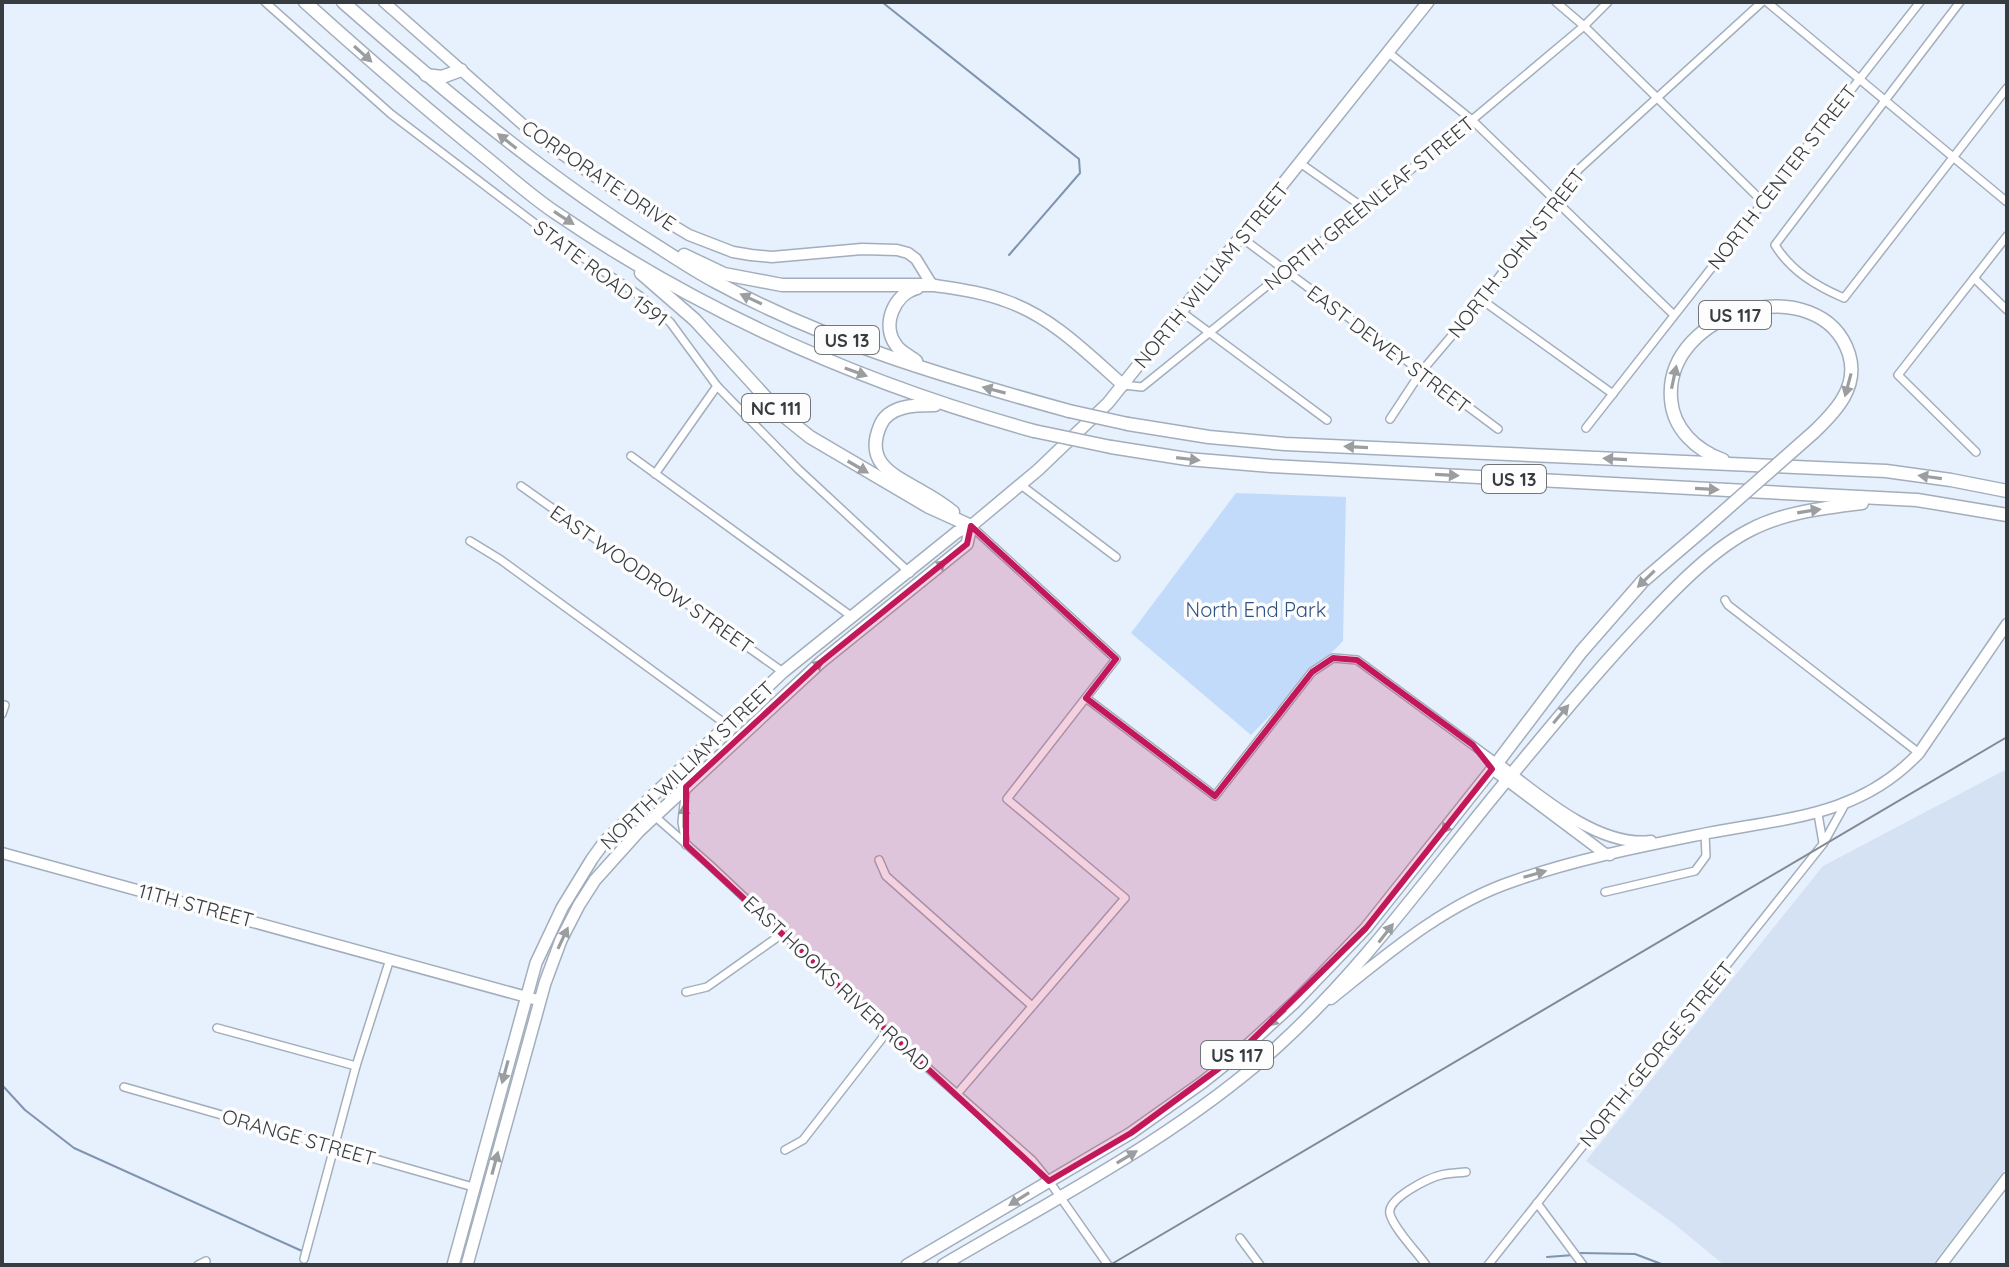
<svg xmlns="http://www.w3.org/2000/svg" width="2009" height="1267" font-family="Quicksand,sans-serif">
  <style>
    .built { fill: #d5e2f4 }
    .green { fill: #c2dbfb }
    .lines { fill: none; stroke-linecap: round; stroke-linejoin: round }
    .stream { stroke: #7f94ae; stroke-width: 2 }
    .street-casing { stroke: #a3aebc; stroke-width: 10 }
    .secondary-casing { stroke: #a3aebc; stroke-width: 13 }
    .primary-casing { stroke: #a3aebc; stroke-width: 14 }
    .highway-casing { stroke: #a3aebc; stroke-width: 15 }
    .street { stroke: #fff; stroke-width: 7 }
    .secondary { stroke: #fff; stroke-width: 10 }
    .primary { stroke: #fff; stroke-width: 11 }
    .highway { stroke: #fff; stroke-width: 12 }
    .rail { stroke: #828991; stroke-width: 2 }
    .highway-bridge-casing { stroke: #a3aebc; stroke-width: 15; stroke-linecap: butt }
    .highway-bridge { stroke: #fff; stroke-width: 12 }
    .oneway { fill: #9b9ea0 }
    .marked { fill: #c2185b; fill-opacity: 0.2; stroke: #c2185b; stroke-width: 6; stroke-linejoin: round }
    .labels { text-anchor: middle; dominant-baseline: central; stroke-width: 7; stroke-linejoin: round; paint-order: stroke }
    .shield { fill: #fdfdfd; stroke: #727679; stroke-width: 2 }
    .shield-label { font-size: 18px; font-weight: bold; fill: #373c41 }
    .street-label { font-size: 20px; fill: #373c41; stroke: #fdfdfd }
    .park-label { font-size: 20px; fill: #2d5281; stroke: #fdfdfd }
  </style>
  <rect width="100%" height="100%" fill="#e7f0fd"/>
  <path class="built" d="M2007,769V1167L1932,1265H1724L1673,1223L1586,1161L1823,866Z"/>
  <path class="green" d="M1236,493L1346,497L1343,641L1251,735L1131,633Z"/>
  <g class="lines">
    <g class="stream">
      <path d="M882,2L1079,159L1080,173L1009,255"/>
      <path d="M2,1085L25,1110L74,1148L302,1251"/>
      <path d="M1580,1253L1635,1254L1664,1265"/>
      <path d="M1547,1257L1574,1255"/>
    </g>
    <g class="street-casing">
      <g id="street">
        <path d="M265,2L391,114L554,238L640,296L670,322L717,386L798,469L910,573"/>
        <path d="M1556,2L1584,26L1763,202"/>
        <path d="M1767,2L2007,202"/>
        <path d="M1960,2L1775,245C1791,271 1816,286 1844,298L2007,88"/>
        <path d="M1389,53L1472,120L1674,315"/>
        <path d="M1300,163L1364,208"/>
        <path d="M1242,238L1498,429"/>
        <path d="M1974,278L2007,310"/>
        <path d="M1482,300L1613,394"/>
        <path d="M1183,313L1327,420"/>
        <path d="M1123,385L1142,387L1472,120L1584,26L1608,2"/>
        <path d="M1390,419L1421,372L1482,300L1579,169L1762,2"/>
        <path d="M1586,428L1920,2"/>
        <path d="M1976,452L1898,375L2007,236"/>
        <path d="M631,456L851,616"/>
        <path d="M655,474L717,386"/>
        <path d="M1021,485L1116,557"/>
        <path d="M521,486L783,672"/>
        <path d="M470,541L501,560L727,725"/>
        <path d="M1725,600L1728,605L1919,753"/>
        <path d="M1086,698L1215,796L1312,672L1333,658L1357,660L1497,763"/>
        <path d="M2,714L5,705"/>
        <path d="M686,787L682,822L686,845"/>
        <path d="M642,805L710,865L887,1032L1032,1160L1049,1181L1108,1265"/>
        <path d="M1818,814L1823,843"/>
        <path d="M879,860L886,876L1031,1005"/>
        <path d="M1605,892L1695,871L1706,856L1705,834"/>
        <path d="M686,992L707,987L782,934"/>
        <path d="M217,1028L356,1066"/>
        <path d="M124,1087L473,1187"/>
        <path d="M957,1094L1125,898L1007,799L1116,659L971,526"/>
        <path d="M785,1150L803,1140L887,1032"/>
        <path d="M1537,1203L1583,1265"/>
        <path d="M1240,1238L1260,1265"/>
        <path d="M304,1259L356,1066L390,959"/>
        <path d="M198,1265L206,1261"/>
        <path d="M1426,1265C1417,1252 1394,1229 1390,1214C1386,1199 1428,1178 1441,1175C1449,1173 1458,1173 1466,1172"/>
        <path d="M1488,1265L1823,844L1844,806"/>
      </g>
    </g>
    <g class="secondary-casing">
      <g id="secondary">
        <path d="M384,2L537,137L624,196L689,235L733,252L751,255L772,257L862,249L897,250L908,253L916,259L932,285"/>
        <path d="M1497,763C1537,794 1598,848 1651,841"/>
        <path d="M1492,769L1604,853L1610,855"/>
        <path d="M2,853L534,999"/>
        <path d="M1331,999C1387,954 1445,904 1514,881C1576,859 1644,846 1708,833C1787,818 1860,816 1919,753L2007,624"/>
        <path d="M1941,1265L2007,1178"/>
      </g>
    </g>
    <g class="primary-casing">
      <g id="primary">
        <path d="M932,285C957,289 982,292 1006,301C1052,317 1087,353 1123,385"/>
        <path d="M453,1265L536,963L562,908L592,859L605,841L783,672L957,532L971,526L1038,470L1108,403L1428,2"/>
        <path d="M467,1265L545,983L561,940L579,905L595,880L639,831L821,662L967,544L971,526"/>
        <path d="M907,1265L1131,1133L1203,1082L1237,1055L1295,1002L1366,928L1497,763"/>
        <path d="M943,1265C1058,1197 1178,1136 1278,1046C1367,965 1435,866 1512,774"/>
      </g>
    </g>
    <g class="highway-casing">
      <g id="highway">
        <path d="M305,2C365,56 426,109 489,160C511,178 532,197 556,213C702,313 863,384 1034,431"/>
        <path d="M343,2C442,89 542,174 654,244C674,257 695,271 716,282C826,342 949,378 1069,411"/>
        <path d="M426,75L442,77L461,70"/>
        <path d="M684,255L724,274L782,285H932"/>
        <path d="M641,273L695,320L780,413L810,437L929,507L971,526"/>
        <path d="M916,361C910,356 900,352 896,345C881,325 894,294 917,288"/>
        <path d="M935,405C916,405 888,405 880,426C864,464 894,475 921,491C932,497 943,504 953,512"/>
        <path d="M1128,424L1209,437L1285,444L1886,471L1951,480L2007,491"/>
        <path d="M1111,447L1187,459L1271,466L1917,500L2007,515"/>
        <path d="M1723,460C1696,450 1673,429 1671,399C1664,309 1821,268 1849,354C1859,387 1836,411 1814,432"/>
        <path d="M1497,763L1581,652L1643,581L1705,528"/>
        <path d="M1512,774C1556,721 1600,667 1648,617C1676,587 1713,549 1750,530C1784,512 1825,508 1862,503"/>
      </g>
    </g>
    <use href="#street" class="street"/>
    <use href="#secondary" class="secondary"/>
    <use href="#primary" class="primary"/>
    <use href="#highway" class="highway"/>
    <path class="rail" d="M1110,1265L2007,737"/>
    <g class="highway-bridge-casing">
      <g id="highway-bridge">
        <path d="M1069,411L1128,424"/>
        <path d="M1034,431L1111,447"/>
        <path d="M1705,528L1814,432"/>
      </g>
    </g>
    <use href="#highway-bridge" class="highway-bridge"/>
  </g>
  <defs><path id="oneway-solid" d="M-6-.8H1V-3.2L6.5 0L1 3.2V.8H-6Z" transform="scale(2)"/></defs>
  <g class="oneway">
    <use href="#oneway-solid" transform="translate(363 54) rotate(42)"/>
    <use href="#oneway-solid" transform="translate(507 141) rotate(-142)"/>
    <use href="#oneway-solid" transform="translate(564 218) rotate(33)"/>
    <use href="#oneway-solid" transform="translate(751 299) rotate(-155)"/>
    <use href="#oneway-solid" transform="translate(856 372) rotate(20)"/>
    <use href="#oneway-solid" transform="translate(1674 377) rotate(-78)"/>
    <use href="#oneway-solid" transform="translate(1848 385) rotate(105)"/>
    <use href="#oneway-solid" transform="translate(994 390) rotate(-165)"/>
    <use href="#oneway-solid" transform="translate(1356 447) rotate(-177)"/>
    <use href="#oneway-solid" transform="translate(1188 459) rotate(7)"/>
    <use href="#oneway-solid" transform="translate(1615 459) rotate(-177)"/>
    <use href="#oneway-solid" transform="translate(858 467) rotate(30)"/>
    <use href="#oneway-solid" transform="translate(1447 475) rotate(3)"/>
    <use href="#oneway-solid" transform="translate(1930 477) rotate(-172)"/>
    <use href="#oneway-solid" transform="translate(1707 489) rotate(3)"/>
    <use href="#oneway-solid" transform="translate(1809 511) rotate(-9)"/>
    <use href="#oneway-solid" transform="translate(937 568) rotate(-39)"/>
    <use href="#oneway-solid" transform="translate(1646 579) rotate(136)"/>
    <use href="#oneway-solid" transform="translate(814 668) rotate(-42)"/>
    <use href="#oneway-solid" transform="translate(1561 714) rotate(-50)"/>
    <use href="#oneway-solid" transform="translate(684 816) rotate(-90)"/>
    <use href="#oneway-solid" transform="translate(1449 824) rotate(129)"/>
    <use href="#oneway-solid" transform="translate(1535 874) rotate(-16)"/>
    <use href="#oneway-solid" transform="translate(1386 933) rotate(-52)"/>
    <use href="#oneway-solid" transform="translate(563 938) rotate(-65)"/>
    <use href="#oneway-solid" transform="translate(1277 1018) rotate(138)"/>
    <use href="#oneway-solid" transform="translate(505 1072) rotate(105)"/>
    <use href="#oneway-solid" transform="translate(1127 1157) rotate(-31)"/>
    <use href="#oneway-solid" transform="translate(495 1163) rotate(-75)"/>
    <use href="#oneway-solid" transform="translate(1019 1199) rotate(148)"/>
  </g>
  <path class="marked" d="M971,526L1116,659L1086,698L1215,796L1312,672L1333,658L1357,660L1473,745L1492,769L1366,928L1237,1055L1131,1133L1049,1181L686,845V787L821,662L967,544Z"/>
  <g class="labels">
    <g class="shield">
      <rect x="1699" y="301" width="72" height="28" rx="6"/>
      <rect x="815" y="326" width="64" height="28" rx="6"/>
      <rect x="742" y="394" width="68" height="28" rx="6"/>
      <rect x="1482" y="465" width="64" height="28" rx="6"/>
      <rect x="1201" y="1041" width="72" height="28" rx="6"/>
    </g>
    <g class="shield-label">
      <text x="1735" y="315">US 117</text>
      <text x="847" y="340">US 13</text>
      <text x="776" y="408">NC 111</text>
      <text x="1514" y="479">US 13</text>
      <text x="1237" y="1055">US 117</text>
    </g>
    <g class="street-label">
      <text transform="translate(599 175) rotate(34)">CORPORATE DRIVE</text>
      <text transform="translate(1782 177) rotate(-52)">NORTH CENTER STREET</text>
      <text transform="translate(1369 203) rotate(-39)">NORTH GREENLEAF STREET</text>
      <text transform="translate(1516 253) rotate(-52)">NORTH JOHN STREET</text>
      <text transform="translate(601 273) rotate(37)">STATE ROAD 1591</text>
      <text transform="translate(1211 275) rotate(-51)">NORTH WILLIAM STREET</text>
      <text transform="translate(1389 349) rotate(37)">EAST DEWEY STREET</text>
      <text transform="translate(652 579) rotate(35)">EAST WOODROW STREET</text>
      <text transform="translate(687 765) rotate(-44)">NORTH WILLIAM STREET</text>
      <text transform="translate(196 905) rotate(15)">11TH STREET</text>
      <text transform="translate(837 983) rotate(43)">EAST HOOKS RIVER ROAD</text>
      <text transform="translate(1656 1054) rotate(-51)">NORTH GEORGE STREET</text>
      <text transform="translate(299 1137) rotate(16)">ORANGE STREET</text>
    </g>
    <g class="park-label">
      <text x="1256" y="609">North End Park</text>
    </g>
  </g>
  <rect width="2009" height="1267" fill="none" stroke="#373c41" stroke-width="8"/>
</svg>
